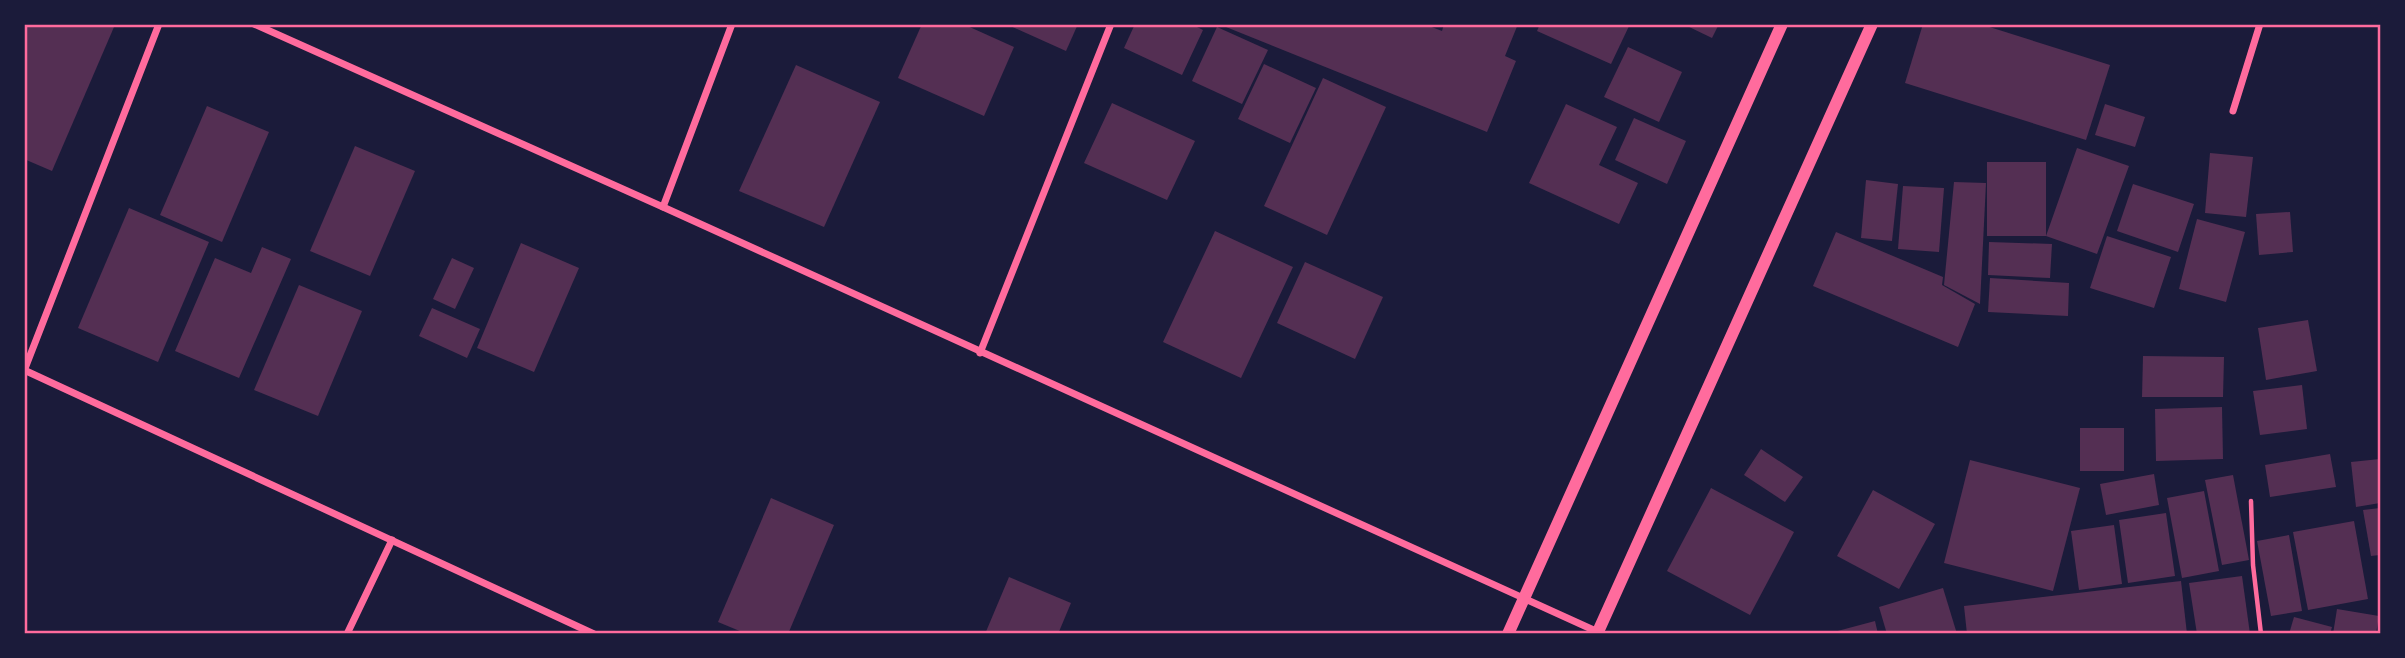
<svg xmlns="http://www.w3.org/2000/svg" width="2405" height="658" font-family="'Fira Sans Condensed',sans-serif">
  <style>
    .building { fill: #542f53 }
    .lines { fill: none; stroke-linecap: round; stroke-linejoin: round }
    .path { stroke: #ff6b9d; stroke-width: 4.5 }
    .minor { stroke: #ff6b9d; stroke-width: 7 }
    .tertiary { stroke: #ff6b9d; stroke-width: 12 }
    .neatline { fill: none; stroke: #ff6b9d; stroke-width: 2.5 }
  </style>
  <rect width="100%" height="100%" fill="#1b1b3a"/>
  <g class="building">
    <path d="M24,24H108L114,27L52,171L24,159Z"/>
    <path d="M922,24H963L1014,47L984,116L898,78Z"/>
    <path d="M1006,24H1078L1066,51Z"/>
    <path d="M1135,24H1191L1203,30L1182,75L1124,48Z"/>
    <path d="M1424,24L1442,31L1444,24H1518L1505,56L1516,61L1487,132L1221,25Z"/>
    <path d="M1540,24H1630L1611,64L1537,31Z"/>
    <path d="M1683,24H1719L1712,38Z"/>
    <path d="M1923,24H1980L2110,65L2086,140L1905,83Z"/>
    <path d="M1217,27L1268,50L1242,104L1192,81Z"/>
    <path d="M1628,47L1682,72L1659,122L1604,97Z"/>
    <path d="M1264,64L1316,88L1290,143L1238,119Z"/>
    <path d="M796,65L880,102L824,227L739,191Z"/>
    <path d="M1323,78L1386,107L1327,235L1264,206Z"/>
    <path d="M1112,103L1195,141L1167,200L1084,163Z"/>
    <path d="M1566,104L1617,127L1599,165L1638,183L1619,224L1529,183Z"/>
    <path d="M2105,104L2145,117L2135,147L2095,135Z"/>
    <path d="M207,106L269,132L222,242L160,215Z"/>
    <path d="M1634,118L1686,141L1667,184L1615,160Z"/>
    <path d="M355,146L415,171L370,276L310,251Z"/>
    <path d="M2077,148L2129,166L2097,254L2046,236H1987V162H2046V236Z"/>
    <path d="M2210,153L2253,157L2246,217L2205,213Z"/>
    <path d="M1866,180L1898,184L1892,241L1861,238Z"/>
    <path d="M1954,182L1986,183L1980,304L1944,285Z"/>
    <path d="M2133,184L2194,204L2178,252L2117,231Z"/>
    <path d="M1903,186L1944,188L1939,252L1898,249Z"/>
    <path d="M129,208L209,242L158,362L78,328Z"/>
    <path d="M2290,212L2293,252L2259,255L2256,214Z"/>
    <path d="M2197,219L2245,232L2226,302L2179,289Z"/>
    <path d="M1215,231L1293,267L1241,378L1163,342Z"/>
    <path d="M1836,232L1943,277L1942,285L1975,304L1958,347L1813,286Z"/>
    <path d="M2107,236L2171,257L2154,308L2090,288Z"/>
    <path d="M1989,242L2052,244L2050,278L1988,275Z"/>
    <path d="M521,243L579,268L534,372L477,348Z"/>
    <path d="M262,247L291,259L239,378L175,351L215,258L251,273Z"/>
    <path d="M452,258L474,268L455,309L433,299Z"/>
    <path d="M1305,262L1383,297L1355,359L1277,323Z"/>
    <path d="M1990,278L2069,283L2068,316L1988,312Z"/>
    <path d="M299,285L362,311L318,416L254,390Z"/>
    <path d="M432,308L480,329L467,358L419,336Z"/>
    <path d="M2308,320L2317,371L2266,380L2258,328Z"/>
    <path d="M2143,356L2224,357L2223,397H2142Z"/>
    <path d="M2302,385L2307,429L2260,435L2253,391Z"/>
    <path d="M2222,407L2223,459L2156,461L2155,409Z"/>
    <rect x="2080" y="428" width="44" height="43"/>
    <path d="M1761,449L1803,477L1785,502L1744,475Z"/>
    <path d="M2330,454L2336,487L2270,497L2265,465Z"/>
    <path d="M2380,459V503L2356,507L2351,462Z"/>
    <path d="M1970,460L2080,488L2053,591L1944,563Z"/>
    <path d="M2154,474L2159,505L2106,515L2100,484Z"/>
    <path d="M2233,475L2249,560L2222,565L2205,480Z"/>
    <path d="M1711,488L1794,532L1750,615L1667,571Z"/>
    <path d="M1873,490L1935,524L1899,589L1837,556Z"/>
    <path d="M2204,491L2219,571L2182,578L2167,498Z"/>
    <path d="M771,498L834,525L788,634H747L718,622Z"/>
    <path d="M2380,508V555L2371,556L2363,510Z"/>
    <path d="M2166,513L2175,576L2128,583L2119,520Z"/>
    <path d="M2354,521L2368,599L2308,610L2293,532Z"/>
    <path d="M2114,525L2122,584L2079,590L2071,531Z"/>
    <path d="M2289,535L2302,611L2271,616L2257,541Z"/>
    <path d="M2242,576L2250,634H2197L2189,583Z"/>
    <path d="M1009,577L1071,603L1058,634H985Z"/>
    <path d="M2181,581L2187,634H1967L1964,606Z"/>
    <path d="M1943,588L1957,634H1887L1879,607Z"/>
    <path d="M2337,609L2379,616L2376,634H2333Z"/>
    <path d="M2294,617L2332,627L2330,634H2289Z"/>
    <path d="M1875,621L1878,634H1830V633Z"/>
  </g>
  <g class="lines">
    <path class="path" d="M2251,501L2253,565L2261,634"/>
    <g class="minor">
      <path d="M254,24L663,207L1598,632"/>
      <path d="M2233,111L2260,24"/>
      <path d="M663,207L732,24"/>
      <path d="M980,353L1111,24"/>
      <path d="M24,370L594,634"/>
      <path d="M24,371L159,24"/>
      <path d="M347,634L392,540"/>
    </g>
    <g class="tertiary">
      <path d="M1508,634L1782,24"/>
      <path d="M1597,634L1872,24"/>
    </g>
  </g>
  <rect width="2405" height="658" fill="none" stroke="#1b1b3a" stroke-width="52"/>
  <rect x="26" y="26" width="2353" height="606" class="neatline"/>
</svg>
